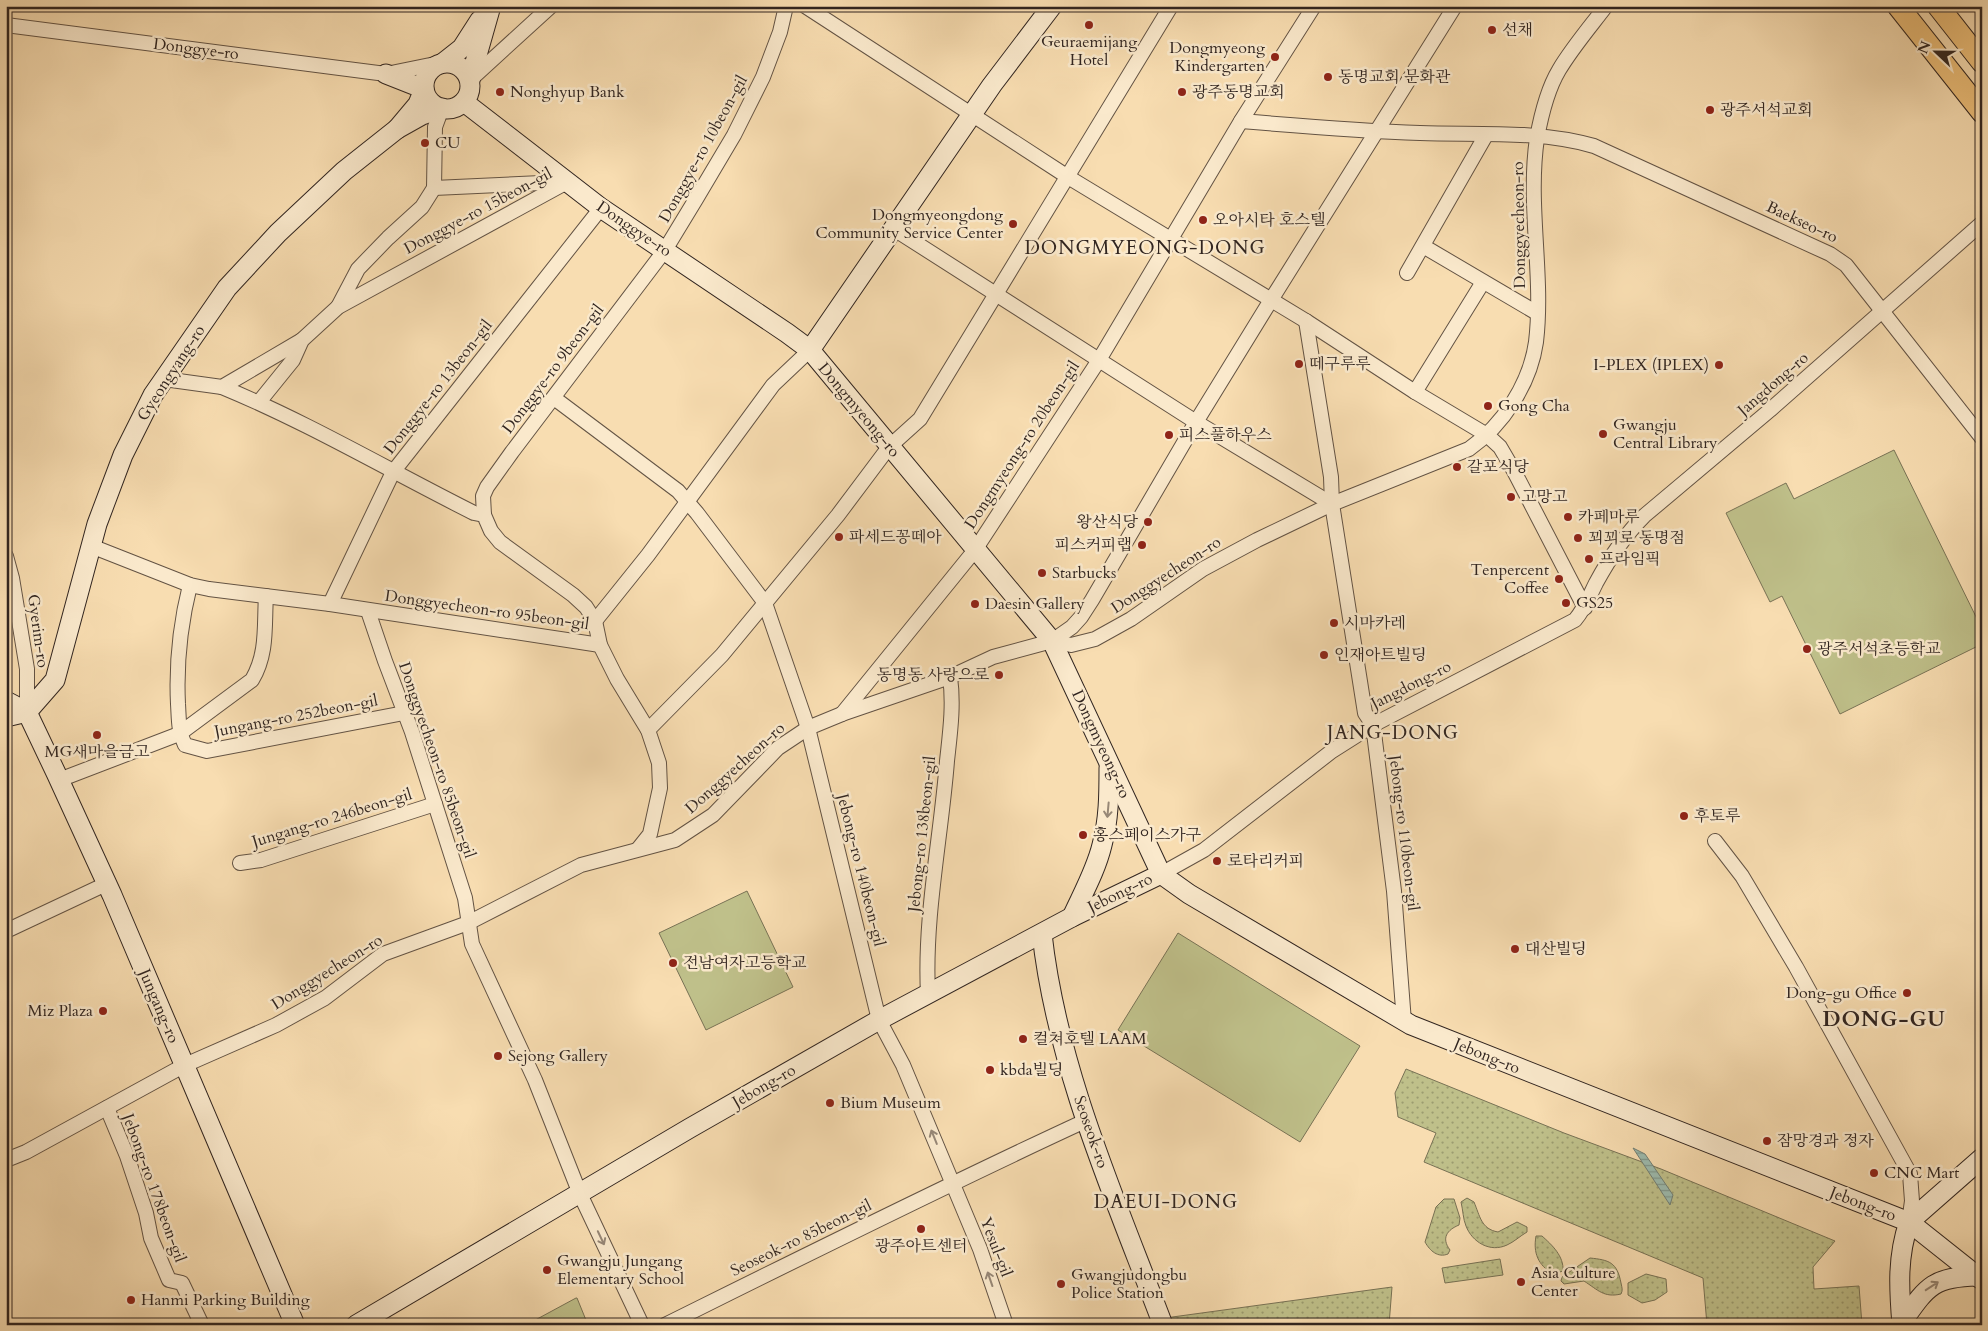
<svg xmlns="http://www.w3.org/2000/svg" width="1988" height="1331" font-family="Cardo,'Noto Serif KR',serif">
  <style>
    .grass { fill: #bfc08a; stroke: #787255 }
    .park { fill: url(#park-dots); stroke: #787255 }
    .water { fill: url(#water-rules); stroke: #727f75 }
    .lines { fill: none; stroke-linecap: round; stroke-linejoin: round }
    .street-casing { stroke: #635344; stroke-width: 16 }
    .secondary-casing { stroke: #312520; stroke-width: 21 }
    .primary-casing { stroke: #312520; stroke-width: 23 }
    .street { stroke: #fae9cc; stroke-width: 14 }
    .secondary { stroke: #fae9cc; stroke-width: 19 }
    .primary { stroke: #ecbe78; stroke-width: 21 }
    .oneway { stroke: #968776 }
    .poi-dot { fill: #8f2418; stroke: #fae9cc; stroke-width: 2 }
    .labels { text-anchor: middle; dominant-baseline: central; stroke-width: 5; stroke-linejoin: round; paint-order: stroke }
    .poi-label { font-size: 16px; fill: #312520; stroke: #fae9cc; text-anchor: start }
    .street-label { font-size: 16px; fill: #312520; stroke: #fae9cc }
    .quarter-label { font-size: 19px; letter-spacing: 1px; fill: #312520; stroke: #fae9cc }
    .district-label { font-size: 21px; font-weight: bold; letter-spacing: 1px; fill: #312520; stroke: #fae9cc }
  </style>
  <defs>
    <pattern id="park-dots" width="8" height="8" patternUnits="userSpaceOnUse" patternTransform="scale(1.25)"><rect width="8" height="8" fill="#bfc08a"/><path d="M2 2h.1M6 6h.1" fill="none" stroke="#9c9c70" stroke-width="1.8" stroke-linecap="round"/></pattern>
    <pattern id="water-rules" width="6" height="5" patternUnits="userSpaceOnUse" patternTransform="scale(1.25)"><rect width="6" height="5" fill="#9dbbae"/><path d="M0 2.5h6" fill="none" stroke="#81988d"/></pattern>
  </defs>
  <rect width="100%" height="100%" fill="#f8ddb1"/>
  <filter id="stains"><feTurbulence type="fractalNoise" baseFrequency=".004" numOctaves="4"/><feColorMatrix values="0 0 0 0 .2 0 0 0 0 .09 0 0 0 0 .02 0 0 0 .5 -.17"/></filter>
  <radialGradient id="worn" r=".72"><stop offset=".6" stop-color="#630" stop-opacity="0"/><stop offset="1" stop-color="#630" stop-opacity=".3"/></radialGradient>
  <g class="grass">
    <path d="M1894,450L1982,629V644L1840,714L1782,596L1770,602L1726,513L1786,483L1794,499Z"/>
    <path d="M747,891L793,987L706,1030L659,933Z"/>
    <path d="M1178,933L1360,1046L1300,1142L1118,1030Z"/>
    <path d="M577,1298L588,1325H526L576,1298Z"/>
  </g>
  <g class="park">
    <path d="M1406,1069L1564,1133L1661,1169L1835,1241L1813,1267L1814,1289L1859,1286L1862,1325H1707L1703,1278L1424,1162L1436,1133L1398,1117L1395,1093Z"/>
    <path d="M1467,1198L1474,1202C1480,1216 1481,1229 1498,1232L1517,1222L1527,1227V1232C1520,1236 1514,1242 1507,1245C1490,1253 1472,1242 1466,1226C1463,1219 1463,1210 1461,1202Z"/>
    <path d="M1444,1199H1454L1460,1218L1459,1225C1447,1230 1441,1238 1450,1250L1448,1254C1438,1258 1430,1251 1425,1242L1436,1207Z"/>
    <path d="M1536,1236H1542C1552,1245 1564,1256 1563,1271L1553,1274C1538,1265 1533,1253 1536,1236Z"/>
    <path d="M1590,1258C1609,1260 1617,1262 1621,1283C1622,1288 1623,1290 1621,1294C1604,1298 1598,1290 1584,1281L1564,1284L1561,1281L1562,1277Z"/>
    <path d="M1500,1259L1503,1275L1445,1283L1442,1268Z"/>
    <path d="M1646,1274L1666,1279L1667,1292L1655,1300L1642,1303L1628,1295V1283Z"/>
    <path d="M1392,1287L1389,1325H1169L1165,1318Z"/>
  </g>
  <path class="water" d="M1633,1148L1645,1154L1673,1195L1670,1205Z"/>
  <g class="lines">
    <g class="street-casing">
      <g id="street">
        <path d="M805,6L1068,177L1306,321L1415,392L1487,435L1500,447L1514,471L1585,608"/>
        <path d="M6,25L386,74L440,63"/>
        <path d="M470,80L551,6"/>
        <path d="M1241,121C1300,126 1360,131 1420,133C1477,135 1539,130 1594,146L1830,254L1846,265L1982,438"/>
        <path d="M434,188L563,182"/>
        <path d="M434,188L435,127L442,108"/>
        <path d="M894,229L1196,422L1332,504"/>
        <path d="M1423,246L1537,313"/>
        <path d="M1407,273L1486,135"/>
        <path d="M338,307L358,269L388,238L422,207L434,188"/>
        <path d="M1306,321L1331,477L1332,504L1365,713L1373,725L1394,891L1404,1022"/>
        <path d="M164,379L222,387L302,340"/>
        <path d="M222,387C309,423 390,471 474,513L484,515L491,531L500,542L573,595L586,607L595,621L600,645L617,679L648,730L659,763L660,788L650,834L638,849"/>
        <path d="M1415,392L1483,282"/>
        <path d="M554,398L678,491L697,513L765,603L808,728L879,1020L903,1065L952,1182L980,1249L1006,1325"/>
        <path d="M259,402L293,360L302,340L338,307L567,182"/>
        <path d="M484,515L483,496L487,487L512,452L665,250L696,199L734,135L763,77L780,32L786,6"/>
        <path d="M91,546L190,585L209,589L330,604L600,645"/>
        <path d="M6,556L12,578L27,669V712"/>
        <path d="M190,585C180,625 176,663 178,704C179,718 178,731 185,745L207,751L404,713"/>
        <path d="M330,604L393,472L601,208"/>
        <path d="M368,611L385,661L412,732L465,898L472,944L535,1080L580,1194L642,1325"/>
        <path d="M595,621L648,555L773,385L810,350"/>
        <path d="M1052,641L1071,645L1095,639L1131,619L1203,569L1257,540L1332,504L1469,449C1503,425 1530,384 1536,342C1544,275 1527,206 1537,138C1541,116 1547,90 1559,70C1572,48 1590,27 1606,6"/>
        <path d="M842,714L975,550L1099,360L1241,121L1314,6"/>
        <path d="M648,730L722,655L838,515L889,447L920,419L1171,6"/>
        <path d="M59,780L179,734L252,680C268,653 264,625 266,596"/>
        <path d="M1715,841L1742,876L1796,967L1910,1174L1912,1201L1909,1222"/>
        <path d="M240,863L261,860L435,804"/>
        <path d="M1161,874L1204,850L1332,751L1373,725L1575,620C1585,608 1589,597 1596,583C1609,559 1625,535 1644,516L1770,410L1982,223"/>
        <path d="M6,931L106,884"/>
        <path d="M928,994C924,917 941,838 947,761C950,733 954,705 950,677"/>
        <path d="M107,1108L127,1156L146,1213L151,1238L169,1280L182,1283L202,1325"/>
        <path d="M6,1160L26,1152L185,1065L276,1025L325,998L383,954L468,923L581,865L675,840L713,815L778,748L808,728L842,714L950,677L993,657L1052,641L1072,627L1081,617L1092,600L1196,422L1271,300L1455,6"/>
        <path d="M665,1325C804,1256 944,1186 1085,1121"/>
      </g>
    </g>
    <g class="secondary-casing">
      <g id="secondary">
        <circle cx="447" cy="86" r="23"/>
        <path d="M443,63L462,48L480,20"/>
        <path d="M386,74L424,89L418,104L397,129L422,115L442,108"/>
        <path d="M470,80L491,6"/>
        <path d="M464,102L601,208L787,333L810,350L1052,641L1161,874L1189,894L1411,1025L1909,1222L1982,1280"/>
        <path d="M810,350L992,85L1052,6"/>
        <path d="M6,701L27,712L56,773L112,895L295,1325"/>
        <path d="M6,717L27,712L55,680L97,524L123,455L153,395L227,288L278,233L344,171L397,129"/>
        <path d="M1072,917C1083,893 1096,870 1102,845C1109,819 1109,794 1109,768"/>
        <path d="M1042,934C1057,1069 1115,1198 1163,1325"/>
        <path d="M1909,1222L1982,1158"/>
        <path d="M1902,1322C1927,1287 1932,1277 1977,1276"/>
        <path d="M356,1325L690,1128L879,1020L1072,917L1161,874"/>
        <path d="M1902,1325C1899,1289 1897,1257 1909,1222"/>
      </g>
    </g>
    <g class="primary-casing">
      <g id="primary">
        <path d="M1898,6L1982,112"/>
        <path d="M1938,6L1982,62"/>
      </g>
    </g>
    <use href="#street" class="street"/>
    <use href="#secondary" class="secondary"/>
    <use href="#primary" class="primary"/>
  </g>
  <defs><path id="oneway-shaft" d="M-6 0H5M1.5-3L5.5 0L1.5 3" fill="none" stroke-width="1.6" stroke-linecap="round" stroke-linejoin="round" transform="scale(1.25)"/></defs>
  <g class="oneway">
    <use href="#oneway-shaft" transform="translate(1108 810) rotate(95)"/>
    <use href="#oneway-shaft" transform="translate(934 1137) rotate(-112)"/>
    <use href="#oneway-shaft" transform="translate(601 1238) rotate(65)"/>
    <use href="#oneway-shaft" transform="translate(990 1279) rotate(-109)"/>
    <use href="#oneway-shaft" transform="translate(1932 1286) rotate(-33)"/>
  </g>
  <g class="poi-dot">
    <circle cx="1089" cy="25" r="5"/>
    <circle cx="1492" cy="30" r="5"/>
    <circle cx="1275" cy="57" r="5"/>
    <circle cx="1328" cy="77" r="5"/>
    <circle cx="500" cy="92" r="5"/>
    <circle cx="1182" cy="92" r="5"/>
    <circle cx="1710" cy="110" r="5"/>
    <circle cx="425" cy="143" r="5"/>
    <circle cx="1203" cy="220" r="5"/>
    <circle cx="1013" cy="224" r="5"/>
    <circle cx="1299" cy="364" r="5"/>
    <circle cx="1719" cy="365" r="5"/>
    <circle cx="1488" cy="406" r="5"/>
    <circle cx="1603" cy="434" r="5"/>
    <circle cx="1169" cy="435" r="5"/>
    <circle cx="1457" cy="467" r="5"/>
    <circle cx="1511" cy="497" r="5"/>
    <circle cx="1568" cy="517" r="5"/>
    <circle cx="1148" cy="522" r="5"/>
    <circle cx="839" cy="537" r="5"/>
    <circle cx="1578" cy="538" r="5"/>
    <circle cx="1142" cy="545" r="5"/>
    <circle cx="1589" cy="559" r="5"/>
    <circle cx="1042" cy="573" r="5"/>
    <circle cx="1559" cy="579" r="5"/>
    <circle cx="1566" cy="603" r="5"/>
    <circle cx="975" cy="604" r="5"/>
    <circle cx="1334" cy="623" r="5"/>
    <circle cx="1807" cy="649" r="5"/>
    <circle cx="1324" cy="655" r="5"/>
    <circle cx="999" cy="675" r="5"/>
    <circle cx="97" cy="735" r="5"/>
    <circle cx="1684" cy="816" r="5"/>
    <circle cx="1083" cy="835" r="5"/>
    <circle cx="1217" cy="861" r="5"/>
    <circle cx="1515" cy="949" r="5"/>
    <circle cx="673" cy="963" r="5"/>
    <circle cx="1907" cy="993" r="5"/>
    <circle cx="103" cy="1011" r="5"/>
    <circle cx="1023" cy="1039" r="5"/>
    <circle cx="498" cy="1056" r="5"/>
    <circle cx="990" cy="1070" r="5"/>
    <circle cx="830" cy="1103" r="5"/>
    <circle cx="1767" cy="1141" r="5"/>
    <circle cx="1874" cy="1173" r="5"/>
    <circle cx="921" cy="1229" r="5"/>
    <circle cx="547" cy="1270" r="5"/>
    <circle cx="1521" cy="1282" r="5"/>
    <circle cx="1061" cy="1284" r="5"/>
    <circle cx="131" cy="1300" r="5"/>
  </g>
  <g class="labels">
    <g class="poi-label">
      <text x="1502" y="30">선채</text>
      <text x="1089" y="42" text-anchor="middle">Geuraemijang<tspan x="1089" dy="18">Hotel</tspan></text>
      <text x="1265" y="48" text-anchor="end">Dongmyeong<tspan x="1265" dy="18">Kindergarten</tspan></text>
      <text x="1338" y="77">동명교회 문화관</text>
      <text x="510" y="92">Nonghyup Bank</text>
      <text x="1192" y="92">광주동명교회</text>
      <text x="1720" y="110">광주서석교회</text>
      <text x="435" y="143">CU</text>
      <text x="1003" y="215" text-anchor="end">Dongmyeongdong<tspan x="1003" dy="18">Community Service Center</tspan></text>
      <text x="1213" y="220">오아시타 호스텔</text>
      <text x="1309" y="364">떼구루루</text>
      <text x="1709" y="365" text-anchor="end">I-PLEX (IPLEX)</text>
      <text x="1498" y="406">Gong Cha</text>
      <text x="1613" y="425">Gwangju<tspan x="1613" dy="18">Central Library</tspan></text>
      <text x="1179" y="435">피스풀하우스</text>
      <text x="1467" y="467">갈포식당</text>
      <text x="1521" y="497">고망고</text>
      <text x="1578" y="517">카페마루</text>
      <text x="1138" y="522" text-anchor="end">왕산식당</text>
      <text x="849" y="537">파세드꽁떼아</text>
      <text x="1588" y="538">꾀꾀로 동명점</text>
      <text x="1132" y="545" text-anchor="end">피스커피랩</text>
      <text x="1599" y="559">프라임픽</text>
      <text x="1549" y="570" text-anchor="end">Tenpercent<tspan x="1549" dy="18">Coffee</tspan></text>
      <text x="1052" y="573">Starbucks</text>
      <text x="1576" y="603">GS25</text>
      <text x="985" y="604">Daesin Gallery</text>
      <text x="1344" y="623">시마카레</text>
      <text x="1817" y="649">광주서석초등학교</text>
      <text x="1334" y="655">인재아트빌딩</text>
      <text x="989" y="675" text-anchor="end">동명동 사랑으로</text>
      <text x="97" y="752" text-anchor="middle">MG새마을금고</text>
      <text x="1694" y="816">후토루</text>
      <text x="1093" y="835">홍스페이스가구</text>
      <text x="1227" y="861">로타리커피</text>
      <text x="1525" y="949">대산빌딩</text>
      <text x="683" y="963">전남여자고등학교</text>
      <text x="1897" y="993" text-anchor="end">Dong-gu Office</text>
      <text x="93" y="1011" text-anchor="end">Miz Plaza</text>
      <text x="1033" y="1039">컬쳐호텔 LAAM</text>
      <text x="508" y="1056">Sejong Gallery</text>
      <text x="1000" y="1070">kbda빌딩</text>
      <text x="840" y="1103">Bium Museum</text>
      <text x="1777" y="1141">잠망경과 정자</text>
      <text x="1884" y="1173">CNC Mart</text>
      <text x="921" y="1246" text-anchor="middle">광주아트센터</text>
      <text x="557" y="1261">Gwangju Jungang<tspan x="557" dy="18">Elementary School</tspan></text>
      <text x="1531" y="1273">Asia Culture<tspan x="1531" dy="18">Center</tspan></text>
      <text x="1071" y="1275">Gwangjudongbu<tspan x="1071" dy="18">Police Station</tspan></text>
      <text x="141" y="1300">Hanmi Parking Building</text>
    </g>
    <g class="street-label">
      <text transform="translate(196 49) rotate(7)">Donggye-ro</text>
      <text transform="translate(703 149) rotate(-61)">Donggye-ro 10beon-gil</text>
      <text transform="translate(478 211) rotate(-28)">Donggye-ro 15beon-gil</text>
      <text transform="translate(1802 222) rotate(25)">Baekseo-ro</text>
      <text transform="translate(1519 225) rotate(-91)">Donggyecheon-ro</text>
      <text transform="translate(634 229) rotate(34)">Donggye-ro</text>
      <text transform="translate(553 369) rotate(-53)">Donggye-ro 9beon-gil</text>
      <text transform="translate(171 373) rotate(-57)">Gyeongyang-ro</text>
      <text transform="translate(1773 384) rotate(-41)">Jangdong-ro</text>
      <text transform="translate(438 387) rotate(-52)">Donggye-ro 13beon-gil</text>
      <text transform="translate(859 410) rotate(50)">Dongmyeong-ro</text>
      <text transform="translate(1022 445) rotate(-57)">Dongmyeong-ro 20beon-gil</text>
      <text transform="translate(1166 575) rotate(-33)">Donggyecheon-ro</text>
      <text transform="translate(487 610) rotate(8)">Donggyecheon-ro 95beon-gil</text>
      <text transform="translate(38 631) rotate(82)">Gyerim-ro</text>
      <text transform="translate(1411 685) rotate(-27)">Jangdong-ro</text>
      <text transform="translate(296 716) rotate(-11)">Jungang-ro 252beon-gil</text>
      <text transform="translate(1101 744) rotate(65)">Dongmyeong-ro</text>
      <text transform="translate(437 760) rotate(71)">Donggyecheon-ro 85beon-gil</text>
      <text transform="translate(735 768) rotate(-42)">Donggyecheon-ro</text>
      <text transform="translate(332 818) rotate(-17)">Jungang-ro 246beon-gil</text>
      <text transform="translate(1404 833) rotate(83)">Jebong-ro 110beon-gil</text>
      <text transform="translate(922 834) rotate(-84)">Jebong-ro 138beon-gil</text>
      <text transform="translate(861 870) rotate(76)">Jebong-ro 140beon-gil</text>
      <text transform="translate(1120 893) rotate(-26)">Jebong-ro</text>
      <text transform="translate(327 972) rotate(-32)">Donggyecheon-ro</text>
      <text transform="translate(159 1006) rotate(67)">Jungang-ro</text>
      <text transform="translate(1487 1056) rotate(22)">Jebong-ro</text>
      <text transform="translate(764 1086) rotate(-30)">Jebong-ro</text>
      <text transform="translate(1091 1132) rotate(71)">Seoseok-ro</text>
      <text transform="translate(154 1188) rotate(70)">Jebong-ro 178beon-gil</text>
      <text transform="translate(1863 1204) rotate(21)">Jebong-ro</text>
      <text transform="translate(801 1238) rotate(-26)">Seoseok-ro 85beon-gil</text>
      <text transform="translate(996 1247) rotate(69)">Yesul-gil</text>
    </g>
    <g class="quarter-label">
      <text x="1145" y="248">DONGMYEONG-DONG</text>
      <text x="1393" y="733">JANG-DONG</text>
      <text x="1166" y="1202">DAEUI-DONG</text>
    </g>
    <g class="district-label">
      <text x="1884" y="1019">DONG-GU</text>
    </g>
  </g>
  <rect width="1988" height="1331" fill="none" stroke="#f8ddb1" stroke-width="25"/>
  <rect x="8" y="8" width="1973" height="1316" fill="none" stroke="#312520" stroke-width="2.5"/>
  <rect x="12" y="12" width="1963" height="1306" fill="none" stroke="#312520"/>
  <g transform="translate(1936 52) rotate(292)" stroke="#fae9cc" stroke-width="4" paint-order="stroke">
  <path d="M0-4L9 19L0 12L-9 19Z" fill="#312520"/>
  <text y="-8" font-size="14" font-weight="bold" text-anchor="middle" fill="#312520">N</text>
  </g>
  <rect width="100%" height="100%" filter="url(#stains)"/>
  <rect width="100%" height="100%" fill="url(#worn)"/>
</svg>
